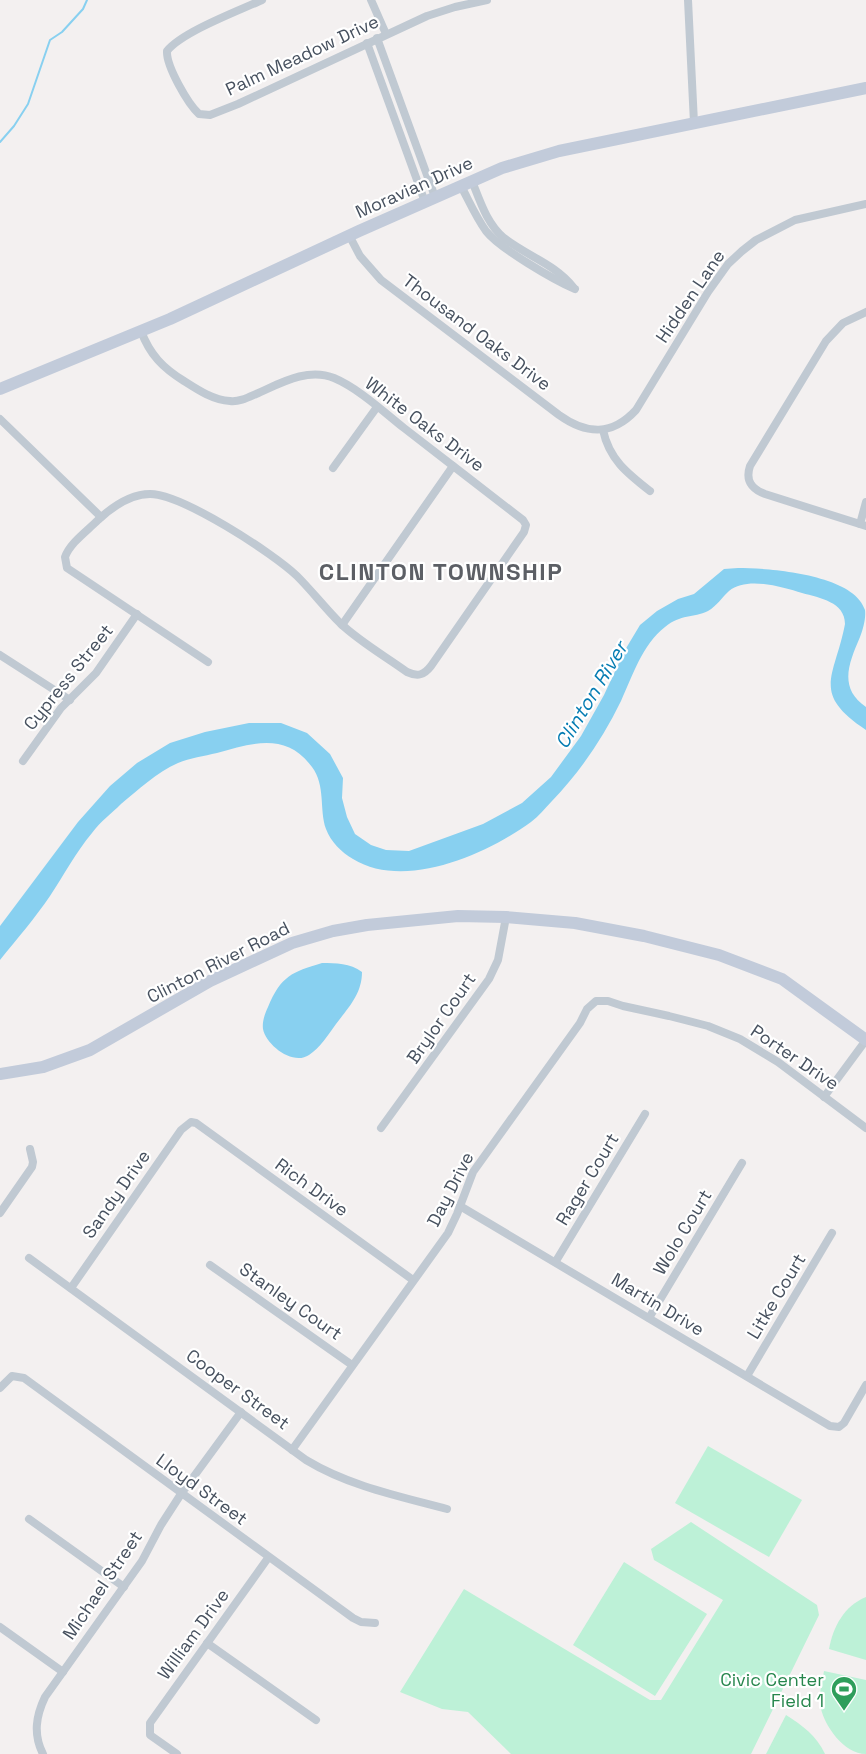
<svg xmlns="http://www.w3.org/2000/svg" width="866" height="1754" font-family="'Space Grotesk',sans-serif">
  <style>
    .green { fill: #bdf1d7 }
    .water { fill: #88d0f0 }
    .lines { fill: none; stroke-linecap: round; stroke-linejoin: round }
    .stream { stroke: #88d0f0; stroke-width: 2 }
    .street { stroke: #c0c9d2; stroke-width: 8 }
    .secondary { stroke: #c2cbda; stroke-width: 12 }
    .labels { text-anchor: middle; dominant-baseline: central; stroke-width: 4.5; stroke-linejoin: round; paint-order: stroke }
    .street-label { font-size: 18px; fill: #47515f; stroke: #fff }
    .leisure-label { font-size: 18px; fill: #27864d; stroke: #fff; text-anchor: end }
    .water-label { font-size: 20px; font-style: italic; fill: #067db3; stroke: #fff }
    .district-label { font-size: 24px; font-weight: bold; letter-spacing: 1.5px; fill: #5c5f65; stroke: #fff }
  </style>
  <rect width="100%" height="100%" fill="#f3f0f0"/>
  <g class="green">
    <path d="M708,1446L802,1500L769,1557L675,1503Z"/>
    <path d="M691,1522L817,1605L819,1615L751,1754H511L468,1712L442,1709L400,1692L464,1589L650,1700H661L723,1600L654,1560L651,1549Z"/>
    <path d="M624,1562L707,1614L655,1696L573,1645Z"/>
    <path d="M866,1597V1660L829,1649C833,1627 844,1606 866,1597Z"/>
    <path d="M824,1671L866,1680V1754C844,1754 823,1725 820,1704C819,1693 822,1682 824,1671Z"/>
    <path d="M786,1715C803,1726 816,1735 825,1754H766Z"/>
  </g>
  <g class="water">
    <path d="M738,568C768,568 854,574 865,610C866,619 863,629 860,637C849,663 838,688 866,707V730C810,693 835,677 845,624C845,602 820,598 802,593C782,587 747,576 729,591C722,597 717,606 708,611C693,618 681,614 665,627C642,645 633,675 621,701C603,738 580,772 552,801C545,808 539,816 531,822C487,854 405,891 353,859C341,852 331,842 326,829C319,809 326,786 312,767C286,732 253,743 217,753C204,756 190,758 178,763C157,772 138,790 121,804C112,813 100,822 92,833C76,852 64,875 50,896C35,918 17,939 0,960V926L78,822L110,786L137,763L170,743L205,732L249,723H281L307,733L330,754L343,778L342,798L347,817L355,834L371,845L386,850L409,851L483,824L522,803L551,777L581,736L604,695L625,650L640,625L657,611L678,599L694,594L724,569Z"/>
    <path d="M322,963C336,963 350,963 362,972C362,994 348,1008 336,1024C328,1035 320,1048 309,1055C293,1066 266,1045 263,1029C262,1022 265,1013 268,1007C281,976 292,972 322,963Z"/>
  </g>
  <g class="lines">
    <path class="stream" d="M0,142L14,126L28,104L50,40L62,32L83,9L87,0"/>
    <g class="street">
      <path d="M262,0C238,11 182,32 167,51C166,66 188,104 199,114L210,115L238,104L427,16L455,7L487,0"/>
      <path d="M371,0L386,34"/>
      <path d="M688,0L694,123"/>
      <path d="M377,38L435,197"/>
      <path d="M367,43L425,202"/>
      <path d="M472,181C480,201 487,224 504,238C527,256 555,264 573,287"/>
      <path d="M461,186C469,201 476,217 486,231C499,248 554,280 575,289"/>
      <path d="M349,235L360,256L381,280L559,415C587,435 612,436 636,410L708,292L728,264L742,251L756,240L795,220L866,204"/>
      <path d="M866,312L843,323L826,341L750,466C745,481 752,489 765,494L866,526"/>
      <path d="M141,331C150,355 163,368 184,381C198,390 213,400 230,401C239,402 247,398 256,394C279,384 307,367 334,378C358,388 384,412 404,428C444,459 483,489 523,520L526,525L524,532L431,666C424,675 418,677 407,672C385,656 360,642 340,623C325,608 312,591 297,576C273,553 182,494 150,494C130,494 112,507 98,520C87,531 70,543 65,557L67,568L208,662"/>
      <path d="M0,419L101,517"/>
      <path d="M603,430C609,459 627,473 650,491"/>
      <path d="M333,468L377,407"/>
      <path d="M860,524L866,502"/>
      <path d="M342,625L453,466"/>
      <path d="M0,655L70,700"/>
      <path d="M23,761L61,708L96,673L137,614"/>
      <path d="M824,1097L866,1040"/>
      <path d="M381,1128L489,979L498,960L506,917"/>
      <path d="M460,1206L830,1426L839,1427L844,1423L866,1385"/>
      <path d="M0,1213L32,1167L33,1162L30,1149"/>
      <path d="M29,1258L306,1460C349,1486 398,1496 447,1509"/>
      <path d="M556,1261L645,1114"/>
      <path d="M210,1265L352,1365"/>
      <path d="M71,1288L181,1130L191,1122L196,1123L413,1280"/>
      <path d="M649,1318L742,1163"/>
      <path d="M747,1376L832,1233"/>
      <path d="M0,1388L12,1376L24,1378L353,1618L361,1622L375,1623"/>
      <path d="M292,1450L448,1233L457,1214L473,1172L580,1023L587,1009L596,1001H608L623,1006L669,1016L708,1026L740,1039L778,1062L866,1128"/>
      <path d="M29,1519L124,1587"/>
      <path d="M0,1627L63,1672"/>
      <path d="M207,1643L316,1720"/>
      <path d="M43,1754C33,1734 36,1716 45,1697L142,1561L161,1525L181,1494L241,1412"/>
      <path d="M177,1754L150,1735V1723L268,1558"/>
    </g>
    <g class="secondary">
      <path d="M0,389L170,319L359,231L502,168L559,151L866,88"/>
      <path d="M0,1074L43,1067L90,1050L210,981L292,943L333,931L367,925L458,916L506,917L575,923L644,936L719,955L782,979L866,1040"/>
    </g>
  </g>
  <defs>
    <g id="stadium-pin" transform="scale(1.35)"><path d="M0 17L-7.5 6A9.5 9.5 0 1 1 7.5 6Z" fill="#2e9e5b" stroke="#fff"/><path d="M0-5a6.5 5 0 1 0 0 10a6.5 5 0 1 0 0-10ZM-3.5-1.8h7v3.6h-7Z" fill="#fff"/></g>
  </defs>
  <g fill-rule="evenodd">
    <use href="#stadium-pin" x="844" y="1689"/>
  </g>
  <g class="labels">
    <g class="street-label">
      <text transform="translate(302 55) rotate(-25)">Palm Meadow Drive</text>
      <text transform="translate(414 187) rotate(-24)">Moravian Drive</text>
      <text transform="translate(690 296) rotate(-56)">Hidden Lane</text>
      <text transform="translate(477 332) rotate(37)">Thousand Oaks Drive</text>
      <text transform="translate(425 424) rotate(37)">White Oaks Drive</text>
      <text transform="translate(68 677) rotate(-51)">Cypress Street</text>
      <text transform="translate(218 962) rotate(-27)">Clinton River Road</text>
      <text transform="translate(441 1018) rotate(-55)">Brylor Court</text>
      <text transform="translate(795 1057) rotate(34)">Porter Drive</text>
      <text transform="translate(587 1179) rotate(-59)">Rager Court</text>
      <text transform="translate(312 1187) rotate(36)">Rich Drive</text>
      <text transform="translate(450 1189) rotate(-63)">Day Drive</text>
      <text transform="translate(116 1194) rotate(-55)">Sandy Drive</text>
      <text transform="translate(682 1232) rotate(-59)">Wolo Court</text>
      <text transform="translate(776 1296) rotate(-59)">Litke Court</text>
      <text transform="translate(291 1301) rotate(35)">Stanley Court</text>
      <text transform="translate(658 1304) rotate(31)">Martin Drive</text>
      <text transform="translate(238 1389) rotate(36)">Cooper Street</text>
      <text transform="translate(202 1489) rotate(36)">Lloyd Street</text>
      <text transform="translate(102 1585) rotate(-56)">Michael Street</text>
      <text transform="translate(193 1634) rotate(-54)">William Drive</text>
    </g>
    <g class="leisure-label">
      <text x="824" y="1679">Civic Center<tspan x="824" dy="21">Field 1</tspan></text>
    </g>
    <g class="water-label">
      <text transform="translate(591 695) rotate(-59)">Clinton River</text>
    </g>
    <g class="district-label">
      <text x="441" y="571">CLINTON TOWNSHIP</text>
    </g>
  </g>
</svg>
